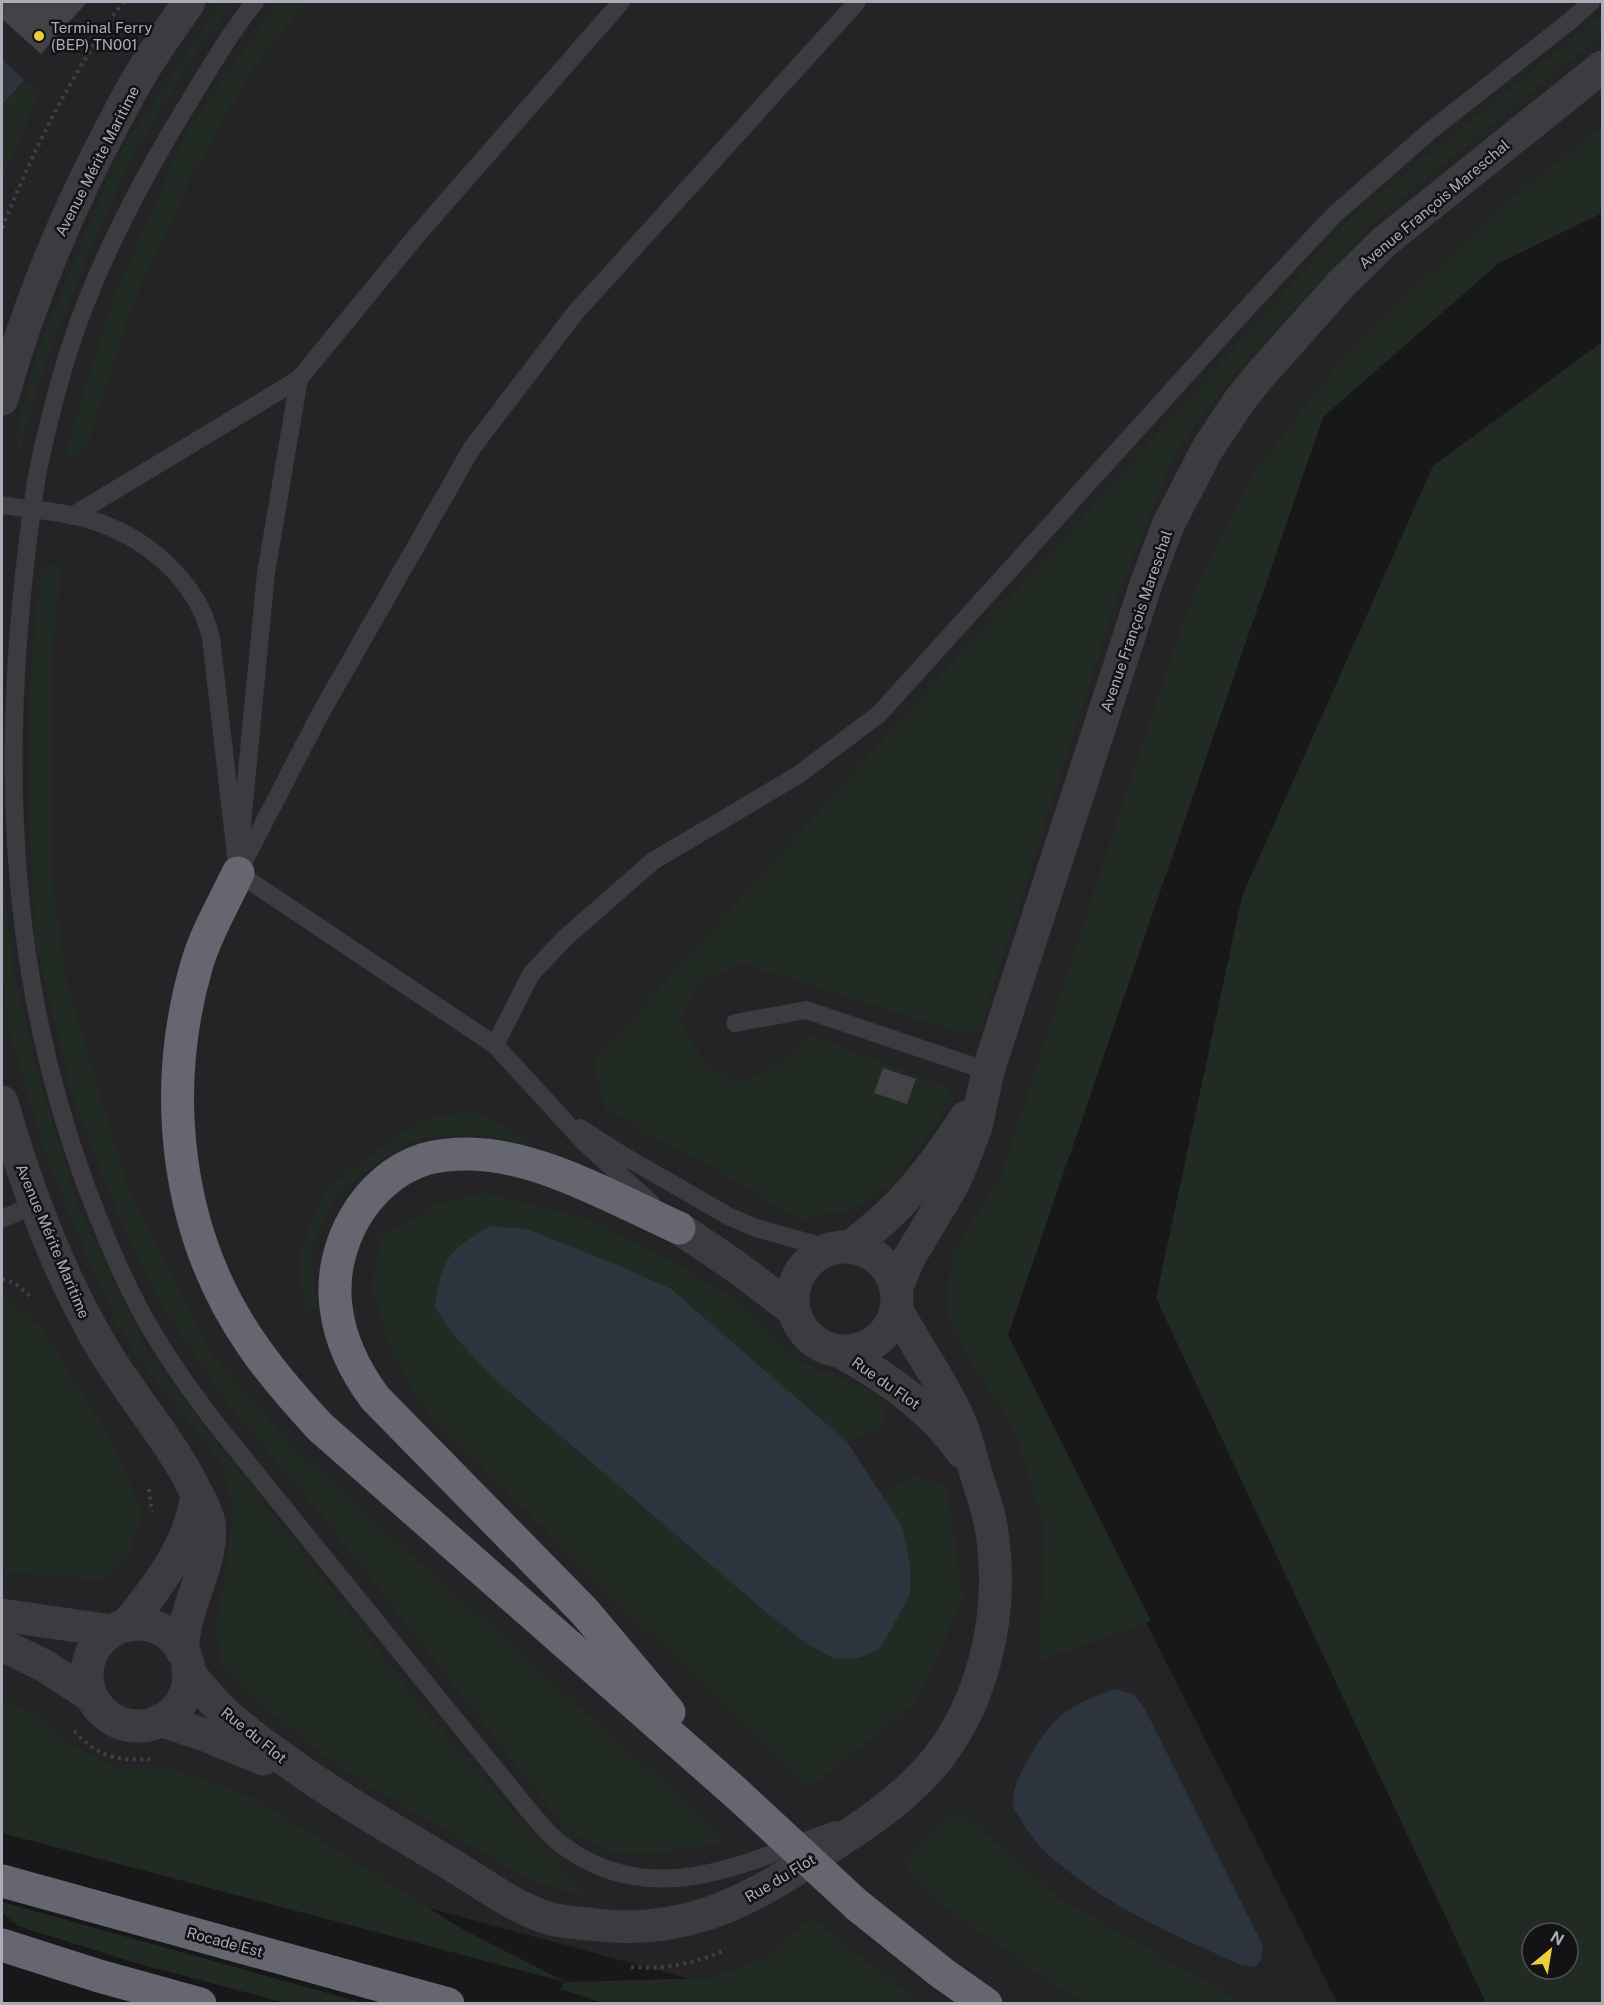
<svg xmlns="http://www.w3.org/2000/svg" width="1604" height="2005" font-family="'Public Sans',sans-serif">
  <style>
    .built { fill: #242427 }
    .green { fill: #222a24; fill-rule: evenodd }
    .water { fill: #2e343d }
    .building { fill: #424247 }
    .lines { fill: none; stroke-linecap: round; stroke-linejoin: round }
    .path { stroke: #3f4045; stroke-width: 4; stroke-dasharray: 3 4.5; stroke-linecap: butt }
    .lane { stroke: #3b3b40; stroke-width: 18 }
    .street { stroke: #3b3b40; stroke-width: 33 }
    .highway { stroke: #65666f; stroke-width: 33 }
    .highway-bridge { stroke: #65666f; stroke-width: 33 }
    .poi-dot { fill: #edcd3c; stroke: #131315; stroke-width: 2 }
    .labels { text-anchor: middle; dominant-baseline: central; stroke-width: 5; stroke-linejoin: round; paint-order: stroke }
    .poi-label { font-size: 15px; fill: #aaacb9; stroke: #131315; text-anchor: start }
    .street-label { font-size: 15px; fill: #aaacb9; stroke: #131315 }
  </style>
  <rect width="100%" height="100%" fill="#18181a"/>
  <path class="built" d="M2,2H1602V213L1482,271L1323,417L1004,1338L1337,2003H778L2,1792Z"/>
  <g class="green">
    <path d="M221,2H234L196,52L133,155L86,259L44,367L19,450L16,435L38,349L118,155Z"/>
    <path d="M282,2H305L251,71L192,176L131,308L89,440L78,458L64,457L111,305L185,135L260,27Z"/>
    <path d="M1602,15V35L1376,219L1234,375L1177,449L1115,603L980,1029L965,1034L740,963L697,984L680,1018L705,1064L738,1081L769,1072L812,1035L943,1086L954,1099L895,1182L854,1209L800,1220L727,1176L606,1110L593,1063L1353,216Z"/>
    <path d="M24,80L40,94L2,178V105Z"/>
    <path d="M1602,127V213L1499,263L1323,417L1008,1335L1151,1621L1038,1662L1045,1530L1015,1431L952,1331L947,1301L952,1254L1000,1178L1181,626L1212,552L1257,469L1337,365L1498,210Z"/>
    <path d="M1602,342V2003H1486L1156,1298L1242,896L1433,466ZM1532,1933H1568V1969H1532Z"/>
    <path d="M41,566H61L52,660L51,865L65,976L129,1191L215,1358L297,1452L728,1842L650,1854L616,1853L566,1829L319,1512L230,1407L157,1298L111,1198L71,1091L36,943L30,835V680Z"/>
    <path d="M2,868L13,969L37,1069L80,1212L150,1356L426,1712L569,1876L589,1897L532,1882L335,1765L243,1689L220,1664L216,1625L226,1568L233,1509L223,1466L199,1434L138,1359L116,1322L74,1226L44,1150L10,1034L2,982Z"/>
    <path d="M478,1111L530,1142L471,1135L411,1139L377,1162L335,1197L310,1253L317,1308L303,1313L300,1251L324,1192L393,1138L424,1119Z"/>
    <path d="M483,1192L600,1223L733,1296L802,1363L872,1391L888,1405L881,1428L848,1443L881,1497L915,1475L947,1487L963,1599L917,1701L809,1789L427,1413L392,1354L372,1288L380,1236L437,1204Z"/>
    <path d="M2,1295L44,1331L109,1437L143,1512L129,1556L101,1580L2,1572Z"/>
    <path d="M2,1701L37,1713L62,1738L116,1769L171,1768L254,1798L462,1929L566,1982L711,1978L766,1958L811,1918L911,1996L924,2003H604L560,1989L565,1982L2,1833Z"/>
    <path d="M959,1811L1060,1899L1244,2003H1086L1045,1978L938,1902L904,1866Z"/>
    <path d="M2,1902L363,2003H286L136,1963L18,1926L2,1913Z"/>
  </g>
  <g class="water">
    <path d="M2,59L24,80L2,105Z"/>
    <path d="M490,1226L527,1229L615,1264L671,1289L847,1442L902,1526L910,1564V1595L880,1649L859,1658L835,1659L807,1644L767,1613L492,1377L451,1332L435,1307C443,1256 446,1253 490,1226Z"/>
    <path d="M1115,1689L1133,1694L1145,1709L1263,1946L1261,1960L1255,1967L1241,1965C1182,1938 1123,1914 1072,1874C1054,1860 1036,1846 1024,1825C1021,1819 1014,1811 1013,1805C1011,1789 1022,1771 1029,1758C1052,1716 1071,1704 1115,1689Z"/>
  </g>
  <g class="building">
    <path d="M2,2H87L41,54L2,19Z"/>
    <path d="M883,1068L916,1079L907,1104L874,1093Z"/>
  </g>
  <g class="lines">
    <g class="path">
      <path d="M2,228C35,146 71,74 123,2"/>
      <path d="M2,1279L15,1283L31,1297"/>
      <path d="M149,1489L152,1512"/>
      <path d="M74,1731C99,1757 115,1761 150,1759"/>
      <path d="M631,1967C664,1970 696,1963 726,1950"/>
    </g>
    <g class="lane">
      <path d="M255,2C231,32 212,64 192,97C148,168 108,242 79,321C61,370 48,423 37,475C0,717 0,953 86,1186C105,1236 125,1286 152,1331C170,1362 191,1391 212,1419L530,1812C540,1823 550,1837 562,1845C652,1912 743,1864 835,1830"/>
      <path d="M2,505C30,510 61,511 88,519C145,536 197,579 211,638L238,873L495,1045L584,1142L651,1203"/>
      <path d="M72,516L299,379"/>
      <path d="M241,835L266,573L299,379L417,235L621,2"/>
      <path d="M238,873L319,716L472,448L575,313L857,2"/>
      <path d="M735,1023L806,1010L988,1071"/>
      <path d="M495,1045L531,974L565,938L653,861L798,775L879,714L1246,309L1333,216L1430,131L1570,21L1591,2"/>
      <path d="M580,1128L624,1156L730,1217L756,1228L831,1249"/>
      <path d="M2,1219L35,1204"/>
    </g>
    <g class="street">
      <path d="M2,399C29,302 67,210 115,121C124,104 133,86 144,69C158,46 174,24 189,2"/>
      <path d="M2,1102C26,1187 58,1273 103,1349C132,1397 170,1439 195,1490C200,1500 207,1511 209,1523C214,1551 194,1591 187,1619C184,1630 183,1640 182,1651"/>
      <path d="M679,1228L738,1268L793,1310"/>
      <circle cx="845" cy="1299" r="52"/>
      <path d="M850,1247C901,1209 932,1170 966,1117"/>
      <path d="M896,1289L909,1258L952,1186L961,1166L976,1127L988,1071L1147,581L1169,523L1208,448L1240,400L1260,375L1342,283L1385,241L1602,67"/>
      <path d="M839,1351C885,1376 932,1408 962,1452"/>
      <path d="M2,1615L112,1631"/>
      <circle cx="138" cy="1675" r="51"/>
      <path d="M126,1625C157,1588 191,1544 197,1494"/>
      <path d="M2,1645L43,1665L91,1696"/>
      <path d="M188,1672C200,1686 211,1700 225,1713C243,1730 264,1745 284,1759C336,1797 392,1829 447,1862C481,1882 516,1910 555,1920C566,1922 578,1923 589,1924C673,1936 739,1908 807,1862C850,1834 892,1809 927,1771C982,1710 1003,1620 993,1540C991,1517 983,1496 976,1474C971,1456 967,1439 960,1422C943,1382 916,1347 896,1308"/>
      <path d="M160,1720L205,1735L263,1759"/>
    </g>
    <g class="highway">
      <path d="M238,873C224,903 206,933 197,964C160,1090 175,1233 251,1343C271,1373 295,1400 320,1427L735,1792"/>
      <path d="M669,1712L584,1611L375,1398C355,1371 340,1341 336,1307C328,1246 365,1178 425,1159C439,1155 456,1154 470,1154C540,1155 617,1200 679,1228"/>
      <path d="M2,1881L448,2004"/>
      <path d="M857,1905L942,1973L986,2004"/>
      <path d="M2,1945L99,1976L200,2004"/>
    </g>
    <path class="highway-bridge" d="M735,1792L857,1905"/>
  </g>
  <circle class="poi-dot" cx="39" cy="36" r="6"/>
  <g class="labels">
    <g class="poi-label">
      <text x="51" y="27">Terminal Ferry<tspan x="51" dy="17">(BEP) TN001</tspan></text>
    </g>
    <g class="street-label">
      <text transform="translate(97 161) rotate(-63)">Avenue Mérite Maritime</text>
      <text transform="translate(1434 204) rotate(-40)">Avenue François Mareschal</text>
      <text transform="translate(1136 621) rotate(-71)">Avenue François Mareschal</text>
      <text transform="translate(53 1241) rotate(67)">Avenue Mérite Maritime</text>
      <text transform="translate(886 1383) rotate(35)">Rue du Flot</text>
      <text transform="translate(254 1735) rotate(39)">Rue du Flot</text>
      <text transform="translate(780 1878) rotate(-31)">Rue du Flot</text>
      <text transform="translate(225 1942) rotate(15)">Rocade Est</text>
    </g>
  </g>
  <rect width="1604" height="2005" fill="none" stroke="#aaacb9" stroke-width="6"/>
  <g transform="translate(1550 1951) rotate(30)"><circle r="28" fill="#131315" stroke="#4f5057" stroke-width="1.5"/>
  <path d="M0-4.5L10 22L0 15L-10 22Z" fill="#edcd3c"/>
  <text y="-9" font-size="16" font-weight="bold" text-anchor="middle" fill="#aaacb9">N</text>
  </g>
</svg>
